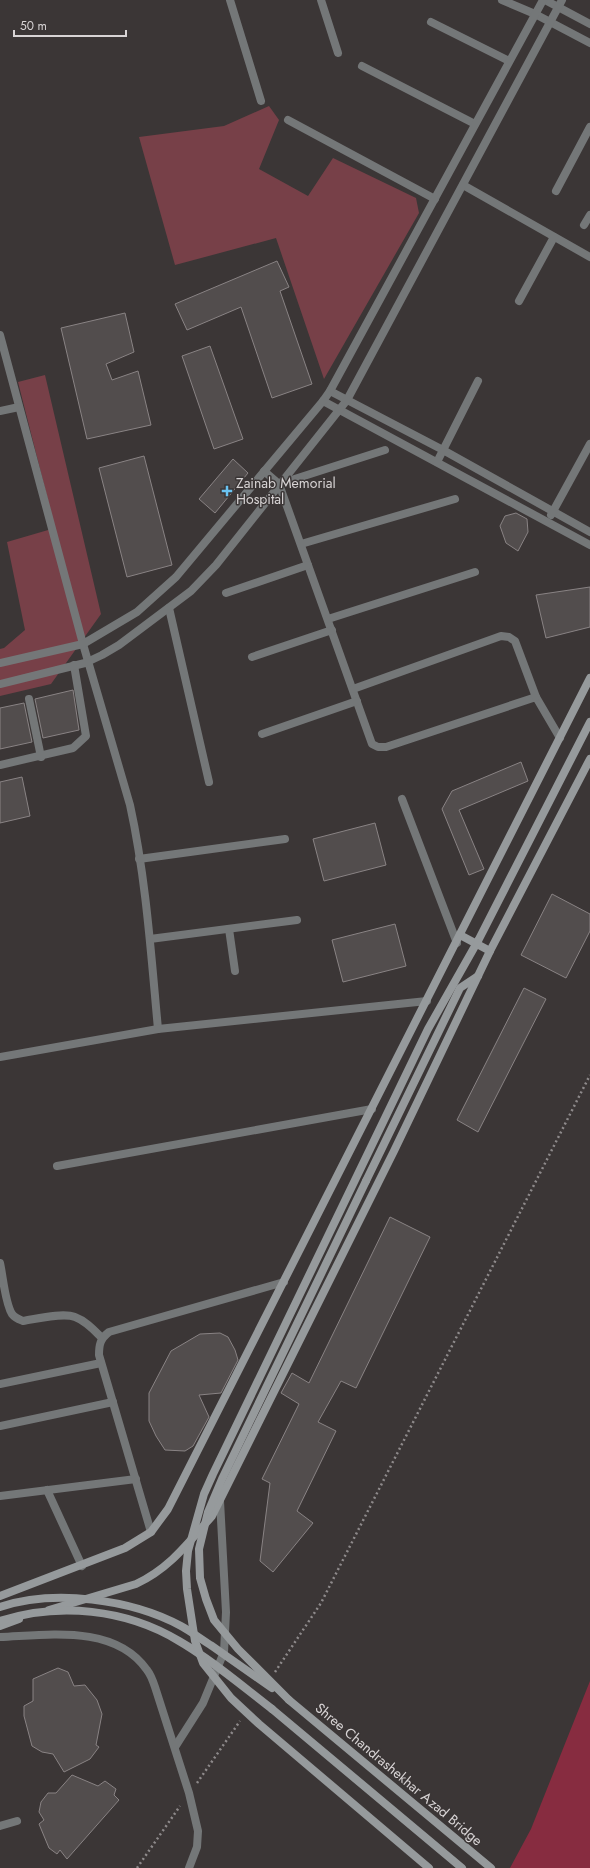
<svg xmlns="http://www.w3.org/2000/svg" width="590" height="1868" font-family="Jost,sans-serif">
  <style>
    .green { fill: #774048 }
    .water { fill: #872c40 }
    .building { fill: #524d4d; stroke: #898384 }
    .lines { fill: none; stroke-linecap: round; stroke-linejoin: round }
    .path { stroke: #8e8a8b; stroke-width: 2.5; stroke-dasharray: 2 3; stroke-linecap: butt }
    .minor { stroke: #747778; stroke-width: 8 }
    .tertiary { stroke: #747778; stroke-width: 8 }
    .secondary { stroke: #969a9c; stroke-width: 8 }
    .secondary-bridge { stroke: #969a9c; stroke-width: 8 }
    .poi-dot { fill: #6ac3f1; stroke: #3b3636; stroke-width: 1.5 }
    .labels { text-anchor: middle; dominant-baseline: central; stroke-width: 3; stroke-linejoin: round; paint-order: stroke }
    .poi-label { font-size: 14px; fill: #d8d4d5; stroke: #3b3636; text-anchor: start }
    .street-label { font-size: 14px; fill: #d8d4d5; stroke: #3b3636 }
  </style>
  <rect width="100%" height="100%" fill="#3b3636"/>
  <g class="green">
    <path d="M269,106L279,120L259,169L308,196L333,158L416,198L419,213L324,379L276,238L175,265L139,137L224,126Z"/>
    <path d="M45,375L101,614L51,684L0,696V649L4,648L25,630L7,542L55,528L18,382Z"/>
  </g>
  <path class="water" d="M590,1681V1868H510L531,1829Z"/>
  <g class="building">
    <path d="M277,261L289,287L280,291L312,384L272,398L241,307L187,330L175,304Z"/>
    <path d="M125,313L134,352L106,364L112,380L138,371L151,425L87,439L61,328Z"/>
    <path d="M210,346L243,439L214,449L182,356Z"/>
    <path d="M144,456L172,565L127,577L99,468Z"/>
    <path d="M233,459L248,473L215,513L199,499Z"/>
    <path d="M516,513L527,519L528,532L518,551L506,543L500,526L505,516Z"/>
    <path d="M590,587V627L546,638L536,595Z"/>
    <path d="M73,690L79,730L43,738L35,699Z"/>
    <path d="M24,703L32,742L0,749V708Z"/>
    <path d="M521,762L528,781L459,810L484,869L469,875L442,809L452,791Z"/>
    <path d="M22,777L30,816L0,823V782Z"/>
    <path d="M375,823L386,865L324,881L313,839Z"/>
    <path d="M552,894L590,914V931L566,978L521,955Z"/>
    <path d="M395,924L406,966L343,982L332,940Z"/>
    <path d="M524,988L546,999L478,1132L457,1120Z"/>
    <path d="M390,1217L430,1237L356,1388L341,1381L318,1422L336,1431L297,1511L313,1523L273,1572L260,1561L270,1483L262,1479L299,1404L281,1393L292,1373L309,1383Z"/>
    <path d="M220,1333L228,1337L235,1350L238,1360L221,1393L199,1395L209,1417L193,1446L185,1451L165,1450L156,1436L149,1421V1393L171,1351L200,1334Z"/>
    <path d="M58,1668L68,1672L74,1686L85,1685L97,1700L102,1714L96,1745L99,1747L90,1759L64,1772L53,1754L42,1752L32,1746L24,1716V1706L33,1701V1679Z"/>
    <path d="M72,1775L98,1786L105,1781L116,1789L114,1795L119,1800L67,1859L60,1850L57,1854L49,1848L39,1824L44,1820L39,1812L41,1802L48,1793H56Z"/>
  </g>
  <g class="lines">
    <g class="path">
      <path d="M275,1672L321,1603L590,1075"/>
      <path d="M197,1783L240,1721"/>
      <path d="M137,1868L180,1806"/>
    </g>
    <g class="minor">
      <path d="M230,0L261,101"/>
      <path d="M321,0L338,53"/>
      <path d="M431,22L509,61"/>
      <path d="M362,66L475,124"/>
      <path d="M288,120L435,199"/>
      <path d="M463,185L590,257"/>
      <path d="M556,191L590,127"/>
      <path d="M584,225L590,215"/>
      <path d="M519,301L554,237"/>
      <path d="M0,335L83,644L130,805C146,878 151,954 158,1029"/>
      <path d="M330,391L443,450L590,532"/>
      <path d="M323,401L590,545"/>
      <path d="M0,411L19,407"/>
      <path d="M437,462L478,381"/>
      <path d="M264,471L279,484L372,744L378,747H386L536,697L560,738"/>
      <path d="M279,484L385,450"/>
      <path d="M551,515L590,444"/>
      <path d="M301,544L455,499"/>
      <path d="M226,593L308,565"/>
      <path d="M169,608L209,782"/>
      <path d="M328,619L475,572"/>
      <path d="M252,657L332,630"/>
      <path d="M353,689L501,636L509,637L515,641L536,697"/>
      <path d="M29,699L41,757"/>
      <path d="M262,734L357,701"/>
      <path d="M0,765L73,748L86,736L74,665"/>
      <path d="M402,799L457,943"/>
      <path d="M139,859L285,839"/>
      <path d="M229,929L235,971"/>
      <path d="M150,939L297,920"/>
      <path d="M0,1057L158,1029L427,1001"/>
      <path d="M57,1166L372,1109"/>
      <path d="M0,1263C3,1276 5,1303 12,1314C15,1318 18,1319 23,1321C36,1319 63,1312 75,1317C86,1321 94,1330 102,1338"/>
      <path d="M0,1384L101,1363"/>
      <path d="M0,1426L113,1402"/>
      <path d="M47,1490L82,1566"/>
      <path d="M0,1496L136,1479"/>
      <path d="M151,1532L99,1355C99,1345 100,1339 109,1332L284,1282"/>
      <path d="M0,1637C48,1635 115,1624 147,1670C151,1675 153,1681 155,1687L189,1793L198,1831L197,1847L189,1868"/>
      <path d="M175,1747L203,1703L224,1652L226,1612L220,1501"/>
      <path d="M0,1826L17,1821"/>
    </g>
    <g class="tertiary">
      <path d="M502,0L535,14L590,43"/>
      <path d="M545,0L590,24"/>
      <path d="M0,663L83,644L137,612L176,577L323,401L330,391L543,0"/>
      <path d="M0,684L85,663L102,655L119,645L191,591L216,565L347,400L562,0"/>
    </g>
    <g class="secondary">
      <path d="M460,935L490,951"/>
      <path d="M366,1181L460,988L478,976"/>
      <path d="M0,1596L125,1548L151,1532L168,1509L590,678"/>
      <path d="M49,1610L136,1584C170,1568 188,1543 212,1516L394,1151L490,951L590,759"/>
      <path d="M0,1626L19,1619"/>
      <path d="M289,1700L491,1868"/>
      <path d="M272,1709L462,1868"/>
    </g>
    <g class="secondary-bridge">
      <path d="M0,1607C54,1589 131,1599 181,1626C192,1632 202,1640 212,1646C232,1660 252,1674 272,1688"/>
      <path d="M0,1621C59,1602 126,1609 179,1641C212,1660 242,1686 272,1709"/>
      <path d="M289,1700L238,1649L214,1620L206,1599L200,1578L199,1549L208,1512L222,1479L366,1181"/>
      <path d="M429,1868L259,1724L231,1698L203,1663L195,1641L187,1589L186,1571L188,1551L204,1494L213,1474L428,1029L479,939L590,722"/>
    </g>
  </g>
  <path class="poi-dot" d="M225 485h4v4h4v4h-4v4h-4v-4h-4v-4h4z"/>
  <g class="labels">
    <g class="poi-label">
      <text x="236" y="483">Zainab Memorial<tspan x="236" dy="16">Hospital</tspan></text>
    </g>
    <g class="street-label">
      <text transform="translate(399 1774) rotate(40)">Shree Chandrashekhar Azad Bridge</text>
    </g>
  </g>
  <path d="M14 30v6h112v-6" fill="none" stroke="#d8d4d5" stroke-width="2"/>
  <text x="20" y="30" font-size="12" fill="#d8d4d5" stroke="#3b3636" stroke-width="3" paint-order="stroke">50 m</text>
</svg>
